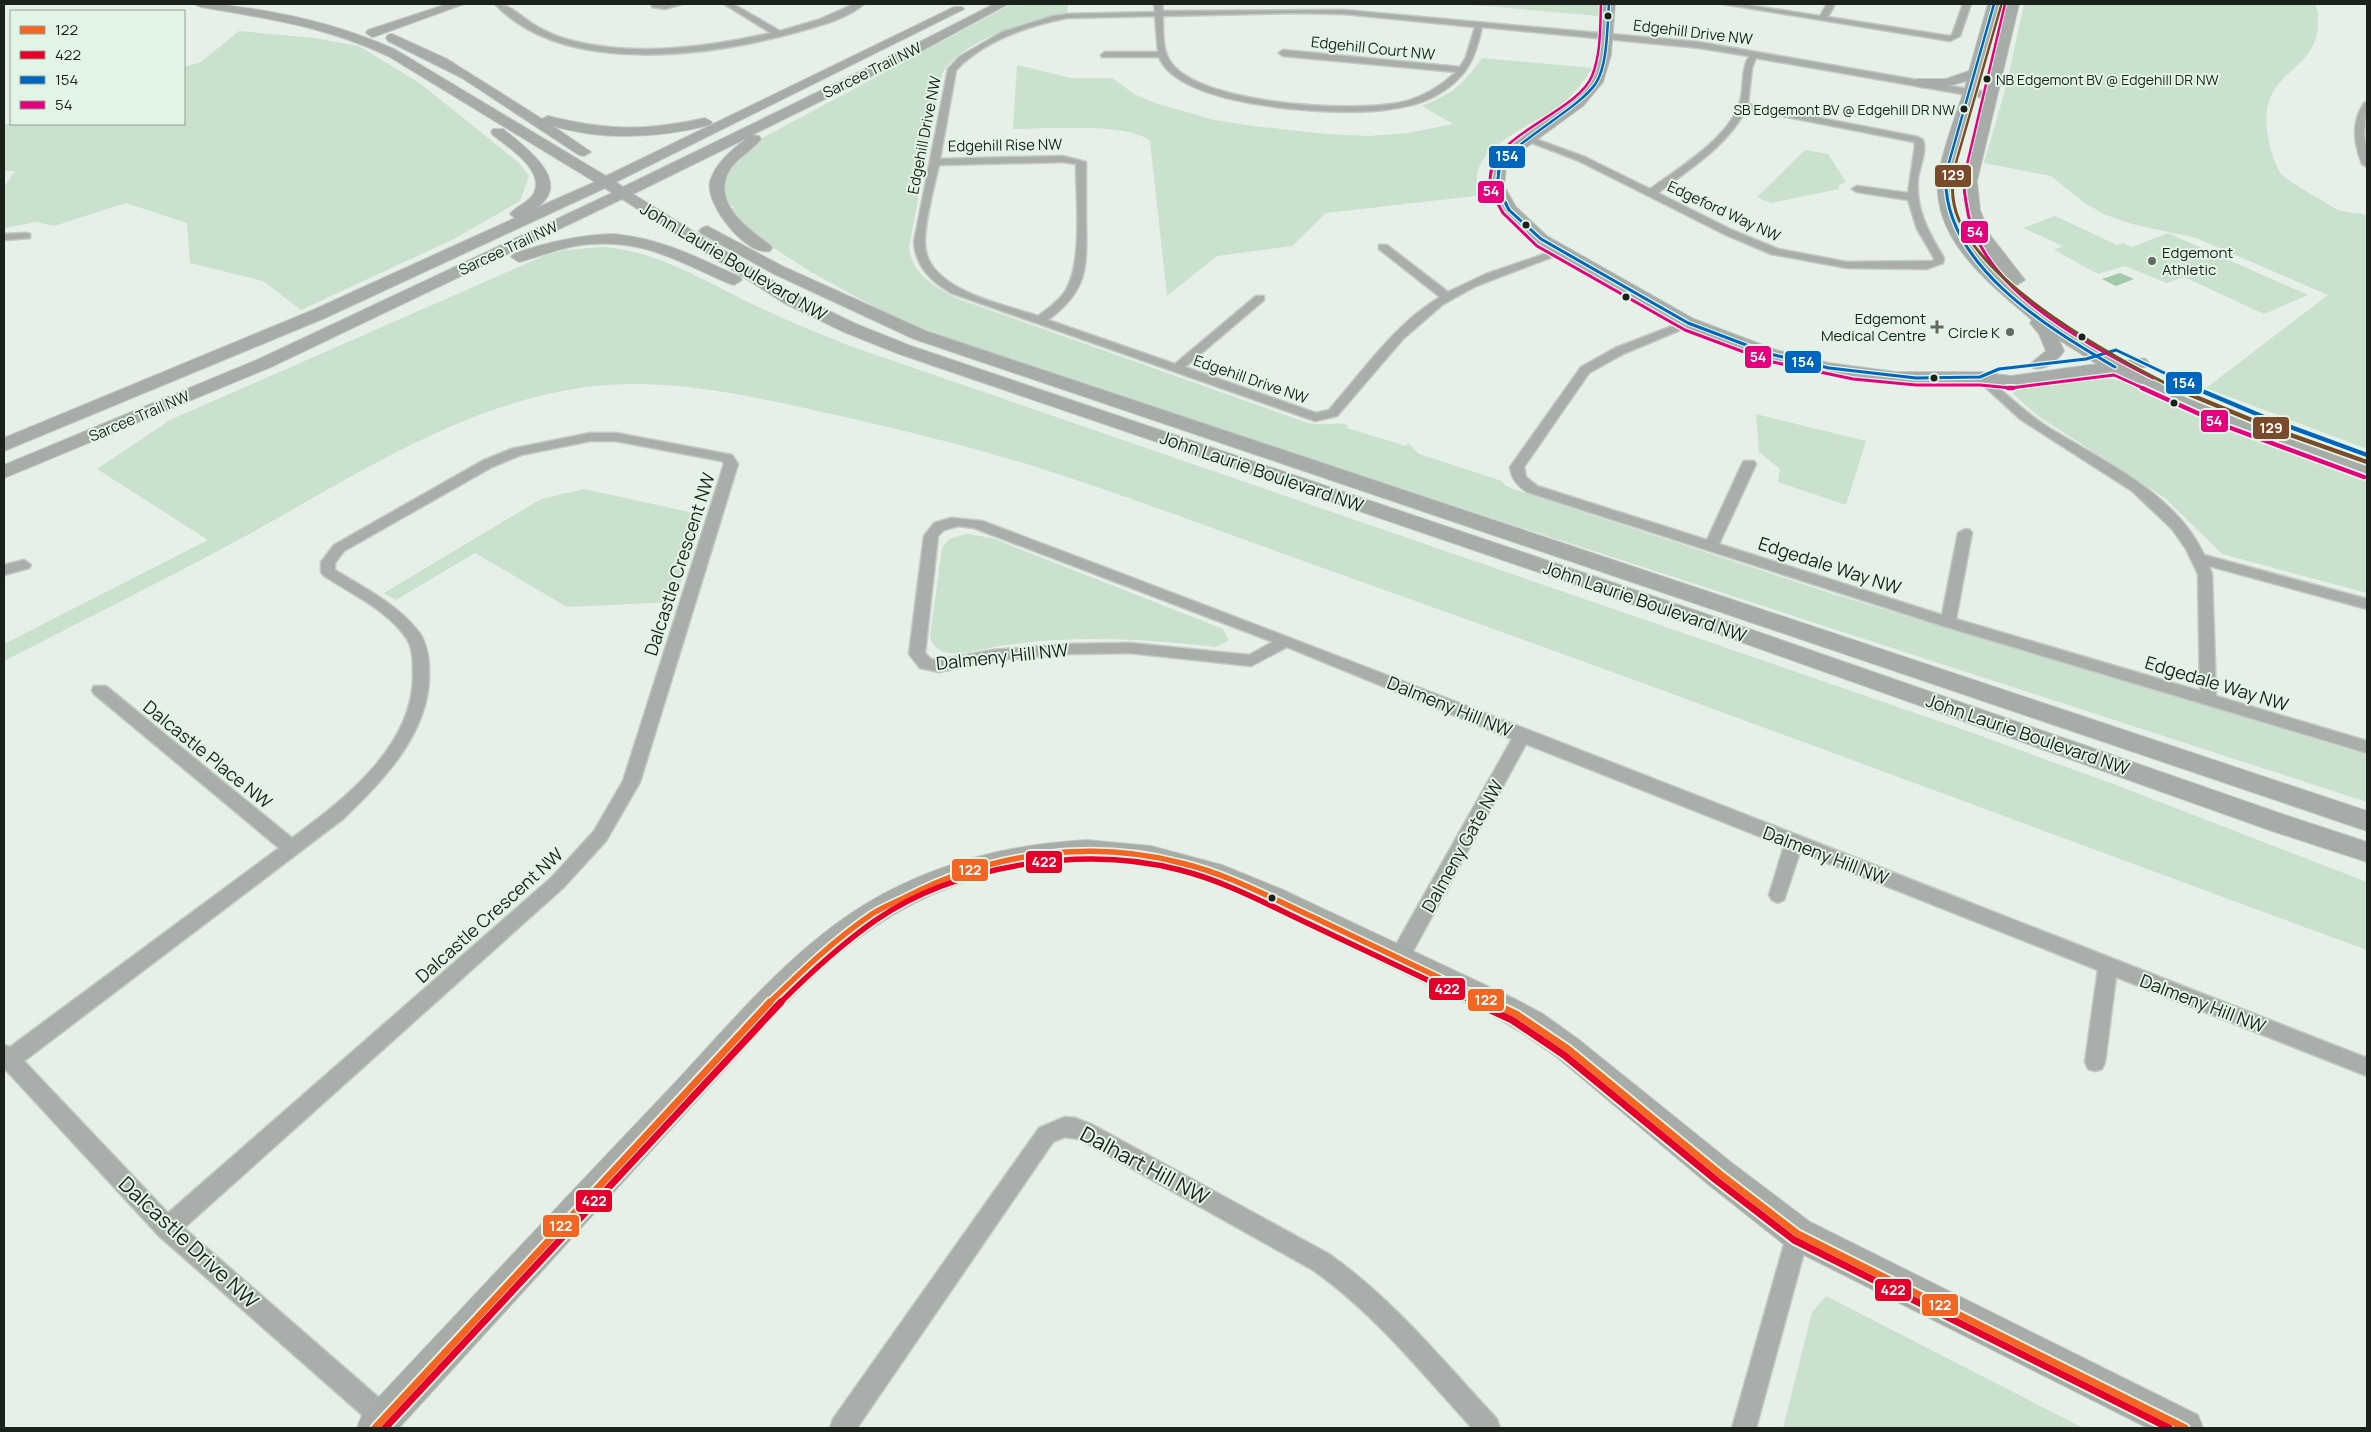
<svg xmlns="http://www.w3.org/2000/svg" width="2371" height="1432" font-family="Manrope,sans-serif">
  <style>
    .green { fill: #c9e1cd }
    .water { fill: #a1caa8 }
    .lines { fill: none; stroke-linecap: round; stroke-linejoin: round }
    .street-casing { stroke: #c2cac4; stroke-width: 3 }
    .secondary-casing { stroke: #c2cac4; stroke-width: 2 }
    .street { fill: #a9aeaa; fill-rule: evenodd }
    .secondary { fill: #a7aca8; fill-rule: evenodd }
    .bus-1-far1-casing { stroke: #e2f4e5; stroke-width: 9 }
    .bus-1-casing { stroke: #e2f4e5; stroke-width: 11 }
    .bus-2-far1-casing { stroke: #e2f4e5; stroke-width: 9 }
    .bus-2-casing { stroke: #e2f4e5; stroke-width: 11 }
    .bus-3-far2-casing { stroke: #e2f4e5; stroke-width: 4.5 }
    .bus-3-far1-casing { stroke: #e2f4e5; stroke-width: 5.5 }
    .bus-3-casing { stroke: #e2f4e5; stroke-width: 8 }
    .bus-4-far2-casing { stroke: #e2f4e5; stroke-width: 4.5 }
    .bus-4-far1-casing { stroke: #e2f4e5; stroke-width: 5.5 }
    .bus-4-casing { stroke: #e2f4e5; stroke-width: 8 }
    .bus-5-far2-casing { stroke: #e2f4e5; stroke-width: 4.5 }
    .bus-5-far1-casing { stroke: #e2f4e5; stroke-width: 5.5 }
    .bus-5-casing { stroke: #e2f4e5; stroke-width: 8 }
    .bus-1-far1 { stroke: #f26522; stroke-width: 5.5 }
    .bus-1 { stroke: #f26522; stroke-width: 7 }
    .bus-2-far1 { stroke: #e4002b; stroke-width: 5.5 }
    .bus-2 { stroke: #e4002b; stroke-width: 7 }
    .bus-3-far2 { stroke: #0065bd; stroke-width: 2.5 }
    .bus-3-far1 { stroke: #0065bd; stroke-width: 3 }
    .bus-3 { stroke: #0065bd; stroke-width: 4.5 }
    .bus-4-far2 { stroke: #e5007d; stroke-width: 2.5 }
    .bus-4-far1 { stroke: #e5007d; stroke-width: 3 }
    .bus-4 { stroke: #e5007d; stroke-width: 4.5 }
    .bus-5-far2 { stroke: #7a4b2a; stroke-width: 2.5 }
    .bus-5-far1 { stroke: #7a4b2a; stroke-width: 3 }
    .bus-5 { stroke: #7a4b2a; stroke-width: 4.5 }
    .bus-dot { fill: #1a211b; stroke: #e2f4e5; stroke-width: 2 }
    .poi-dot { fill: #616963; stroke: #e2f4e5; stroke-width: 2 }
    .labels { text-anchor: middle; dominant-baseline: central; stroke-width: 4; stroke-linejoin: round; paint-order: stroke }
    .far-bus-label { font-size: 14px; fill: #1a211b; stroke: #e2f4e5; text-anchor: start }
    .far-street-label { font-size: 15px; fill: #1a211b; stroke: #e2f4e5 }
    .far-poi-label { font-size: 15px; fill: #1a211b; stroke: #e2f4e5; text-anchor: end }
    .street-label { font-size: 18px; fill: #1a211b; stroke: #e2f4e5 }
    .near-street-label { font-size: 21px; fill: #1a211b; stroke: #e2f4e5 }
    .line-badge { stroke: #e2f4e5; stroke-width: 2 }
    .badge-label { font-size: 14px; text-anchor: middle; font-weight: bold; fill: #fff }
  </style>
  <rect width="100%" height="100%" fill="#e6f0e8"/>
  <g class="green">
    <path d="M1012,4H1021L1016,8L1023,4H1068L1067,13C1031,19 960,40 942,74L909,247C912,275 934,286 956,298L1308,423C1324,427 1335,421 1348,425L1347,428L1406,446L1408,443L1419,454L1502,481L1506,486L1525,493L1833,594L2367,755V802L1026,367L895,318L811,272L752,234L729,209L734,208V206L728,207L722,185L733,162L755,142Z"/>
    <path d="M1462,4H1600L1599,16Z"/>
    <path d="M2024,4H2315C2319,11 2318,18 2318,26C2316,64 2279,70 2269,101C2262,119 2270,159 2282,175C2285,179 2335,209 2341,211C2349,213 2359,213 2367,215V449L2206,388L2328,295L2196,238L2132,224L2106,215L2083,202L2051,176L1984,163L2007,83Z"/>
    <path d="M239,31L314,38L359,46L421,84L519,163L529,176L520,201L454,239L301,310L263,281L190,263L187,223L126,203L54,226L36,222L4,228V187L15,171H4V125L11,123L184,124V67L201,62Z"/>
    <path d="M1482,58L1592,68C1583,83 1571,98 1556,108C1535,124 1472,148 1477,181C1478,185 1482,191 1484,195L1326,213L1292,246L1217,256L1167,296L1150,141C1128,122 1044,129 1013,129L1017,65L1071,78H1112L1134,94L1155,103L1214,120L1253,126L1327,134L1369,136L1408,133L1453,124L1422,106C1452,94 1464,84 1482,58Z"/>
    <path d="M1805,150L1828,154L1846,182L1839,185V189L1771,203L1757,197Z"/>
    <path d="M2055,216L2117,245L2123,243L2132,247L2168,233L2308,295L2264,314L2184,277L2167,283L2125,266L2098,274L2054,250L2063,246L2023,228Z"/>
    <path d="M601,247C660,250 712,286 765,310C793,323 821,334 850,346L1959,728L2116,785L2367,882V950C2018,822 1670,691 1320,567C1224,533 1129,496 1033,466C968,446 902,430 836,415C754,397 671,376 586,387C463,404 358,474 251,533C170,577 86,619 4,661V644L208,540L97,469L170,420L546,255L567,250Z"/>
    <path d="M2103,377L2127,381L2220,425L2367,478V593L2222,554L2165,498L2038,416L2013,394L2016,387Z"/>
    <path d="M1756,414L1866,441L1846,505L1778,482L1780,469L1759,452Z"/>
    <path d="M584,489L703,515L674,602L567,607L475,553L396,600L384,593L541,499Z"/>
    <path d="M966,534L992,538L1223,629L1229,640L1216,647C1146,639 1076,635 1006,645C987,647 960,658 942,651C935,648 932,643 930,637L942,548L949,539Z"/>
    <path d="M1826,1296L2083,1428H1783L1812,1312Z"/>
  </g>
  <path class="water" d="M2120,273L2134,279L2116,286L2102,279Z"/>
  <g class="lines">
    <g class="street-casing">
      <g id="street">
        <path d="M495,4C510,3 524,20 538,27C548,33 561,38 573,41C637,57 708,47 771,33L724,4H733L780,31L818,20L854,4H864C847,19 818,26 797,32C711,56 564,77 495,4Z"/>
        <path d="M652,4H682L665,9L652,7Z"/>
        <path d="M1154,4H1162L1163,11L1344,10L1699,42L1991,93L1995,96L1991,99L1756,58L1752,68L1748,104L1918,137L1923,140C1927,151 1920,166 1918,178C1915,209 1929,233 1944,258L1943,263L1927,269L1847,268L1771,254L1724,234L1579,161L1522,139L1530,137L1585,157L1650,189C1679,168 1726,140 1739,105C1745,89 1740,72 1749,56L1699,48L1482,27C1475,60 1466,79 1435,96C1419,105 1401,108 1384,110C1337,116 1178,108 1159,57H1102L1101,55L1105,52H1158L1155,16L1067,18C1027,26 985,40 956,70L940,159L1063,156L1086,162C1086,183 1086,204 1086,224C1087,269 1087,291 1048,320L1175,364L1256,296H1264V300L1185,367L1316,413L1329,410C1363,371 1395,324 1440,297L1379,249V245H1387L1448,292L1486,274L1559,249L1563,248L1568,251L1476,286L1442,305L1403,339L1337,416L1315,421L951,293C931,281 916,267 914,242L948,69L959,57L1002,32L1053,16L1067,14L1155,12ZM1293,13L1344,14L1475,27L1466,57L1460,67L1283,50L1279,53L1283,56L1456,72C1441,86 1423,97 1403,102C1355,113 1204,105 1172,64C1162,52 1163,31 1163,16ZM1746,109L1914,142L1915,146L1908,193L1857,186L1852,189L1857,192L1908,200L1917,229L1934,258L1933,261L1847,262L1778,249L1732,230L1658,193C1689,169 1728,146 1746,109ZM1063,162L1076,164C1076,199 1083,260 1066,290C1059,301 1048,309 1038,316C1003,304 926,290 925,244C924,223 934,187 939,165Z"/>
        <path d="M1723,4H1741L1820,16L1827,4H1835L1828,17L1949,36L1952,35L1963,4H1971L1960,36L1950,41Z"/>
        <path d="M2367,102L2364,134L2367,151V167L2362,164C2354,142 2351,123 2364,103Z"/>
        <path d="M26,233L30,234V238L4,240V234Z"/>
        <path d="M1688,320L1692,321V325L1623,354L1589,373L1524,467L1526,477L1537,486L1707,540L1742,464L1744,461H1754L1756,464L1719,544L1942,615L1958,533L1965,529L1970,530L1972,533L1956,619L2200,691L2198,574L2186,549L2172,529L2132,491L2020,419L1974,377L1976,374H1984C2004,393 2024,411 2046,426C2102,461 2175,492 2204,555L2367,599V609L2209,566L2212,574L2216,696L2367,741V753L1943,626L1527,492C1518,486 1511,479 1510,467L1581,367L1615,348Z"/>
        <path d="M590,433H616L727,454L732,455L738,464L640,782L606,841L563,888L184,1228L393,1410L396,1419L393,1428H377L159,1236L4,1068V1045L10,1047L279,848L94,694L92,690L94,686H106L292,838C345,799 415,745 413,673C413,662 413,649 407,639C388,610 351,594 323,575L321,572V562L334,545L482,461L511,449ZM590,441H616L722,461L724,464L623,781L594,831L551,878L168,1213L24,1061L343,819C384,780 431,731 429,671C429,657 427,643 418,631C397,604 364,588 335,570V563L344,551L492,467L521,455Z"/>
        <path d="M951,518L982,521C1446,695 1905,878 2367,1058V1076L2116,977L2105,1062L2102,1069L2095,1071L2088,1069L2085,1062L2098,970L1800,852L1784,900L1778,903L1772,900L1769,895L1784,846L1526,744L1407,962L1400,964L1393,962L1390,956L1393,950L1512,739L1287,647L1251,666L1130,653L1069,654L993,660L939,672L920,668L909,654L924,536L934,523ZM958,526L974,528L1273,642L1249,655L1130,643L1069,644L993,650L939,660L931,659L925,653L938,536L944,530Z"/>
        <path d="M24,560L31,565L29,568L4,575V565Z"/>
        <path d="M1065,1117L1075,1118L1093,1125L1329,1254C1394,1300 1443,1361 1497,1419L1500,1428H1472C1421,1372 1375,1314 1313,1270L1079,1139L1065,1137L1053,1142L857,1428H830L833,1419L1039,1128Z"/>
        <path d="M1798,1223L1806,1226L1809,1234L1756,1428H1732L1787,1234L1790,1226Z"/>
      </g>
    </g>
    <g class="secondary-casing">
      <g id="secondary">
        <path d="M195,4C217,3 238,7 260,10C308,18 352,30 396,50L606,176L954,7H962L964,9L616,182L623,187L906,49L994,4H1008L914,55L752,135L759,136L761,139C752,151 738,157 730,169C710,202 747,228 770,245L772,248L770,251C747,257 705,205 710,182C715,163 732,150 747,138L633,194L796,295L856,324L911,346L1712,616L2288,816L2367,842V862L2272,831L1696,626L899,354L844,332L784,303L622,199L271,367L4,478V465L259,359L612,193L605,188L325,318L4,451V438L313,310L515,218L510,214C517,205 529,203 534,193C545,170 508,147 493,135L491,132L493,129H503C524,146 575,182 536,208L595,182L388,56C324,26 269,19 201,7Z"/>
        <path d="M447,4H464L376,36L372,37L366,33L368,30Z"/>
        <path d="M1603,4H1615L1611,55L1603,82L1583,106L1517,154L1506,168L1504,186L1516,207L1547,236L1694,319L1776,350L1829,363L1896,372H1980L2011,376L2097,364L2059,340L2064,351C2056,362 2046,371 2033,368L2030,364L2046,351L2039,334L2030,323L2032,320C1989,283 1928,237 1939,172C1945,141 1958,111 1967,81C1954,85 1920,93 1911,83L1917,79H1946L1969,71L1988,4H2000L1953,173C1952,192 1953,208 1961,226C1979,264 2075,346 2116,360C2125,363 2137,357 2146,359L2149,363L2146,367L2133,369L2212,406L2367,464V476L2279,446L2199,414L2112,372L2011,386L1980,382H1896L1829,373L1764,358L1682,327L1535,242L1502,210L1489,186L1492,167L1507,148L1574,100L1591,81L1599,55Z"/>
        <path d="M2007,4H2019L1977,181L1980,210L1990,235L2025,280L2017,285L2011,283C1983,253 1964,224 1963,181Z"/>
        <path d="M392,34L447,59L542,119L548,116C607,131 646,131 705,118L712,122L710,125C658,138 605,141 553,126L591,152L584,156L579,155L462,78L388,41L386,38L388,35Z"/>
        <path d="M707,226L784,267L926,331L2367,811V831L914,339L772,273L702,234L699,231L702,228Z"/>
        <path d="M614,234C663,239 696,257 740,277L742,280L734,285L728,283C673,259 638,236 575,246C555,250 538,257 519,262L511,257L513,254C547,242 579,235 614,234Z"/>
        <path d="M1087,840L1151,846L1222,865L1281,889L1517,1000L1543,1014L1578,1039L1732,1163L1810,1222L2198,1415L2203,1428H2148L1786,1246L1709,1185L1558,1058L1522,1033L1497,1018C1442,991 1387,965 1332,938C1284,914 1235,888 1183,874C1071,843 948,870 856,940C829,960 806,983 782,1007L399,1428H357L362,1415C464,1306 567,1196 670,1088C731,1023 788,952 864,905C932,864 1008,844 1087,840Z"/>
      </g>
    </g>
    <use href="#street" class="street"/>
    <use href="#secondary" class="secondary"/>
    <g class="bus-1-far1-casing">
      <path id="bus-1-far1" d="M769,1003C802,971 834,940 872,914C883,907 896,902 908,896C992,853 1090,839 1181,863C1228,874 1271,898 1315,918C1374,946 1433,975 1492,1003"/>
    </g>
    <g class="bus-1-casing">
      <g id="bus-1">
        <path d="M1490,1002L1516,1014L1568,1049L1720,1174L1798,1234L2185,1428"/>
        <path d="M375,1428L770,1002"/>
      </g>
    </g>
    <g class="bus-2-far1-casing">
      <path id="bus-2-far1" d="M780,1003C810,973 840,945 876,920C958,864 1085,845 1180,870C1224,881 1265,903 1305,922C1362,949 1419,976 1476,1003"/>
    </g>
    <g class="bus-2-casing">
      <g id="bus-2">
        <path d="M1473,1002L1512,1020L1564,1055L1716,1180L1794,1240L2169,1428"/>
        <path d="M385,1428L781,1002"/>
      </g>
    </g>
    <g class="bus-3-far2-casing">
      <g id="bus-3-far2">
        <path d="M1498,173C1501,147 1578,111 1596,83C1608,64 1607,26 1609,4"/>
        <path d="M1946,173L1994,4"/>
      </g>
    </g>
    <g class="bus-3-far1-casing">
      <g id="bus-3-far1">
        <path d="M1499,171L1497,186L1509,210L1541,239L1688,323L1770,354L1829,368L1916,378L1980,377L1999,369L2086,359L2116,350L2198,389"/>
        <path d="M1946,171C1939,263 2047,327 2115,367"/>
      </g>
    </g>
    <g class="bus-3-casing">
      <path id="bus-3" d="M2195,388L2271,420L2367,455"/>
    </g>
    <g class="bus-4-far2-casing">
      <g id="bus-4-far2">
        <path d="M1491,173C1496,133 1577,112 1592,76C1601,54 1600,28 1601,4"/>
        <path d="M1965,173L2005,4"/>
      </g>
    </g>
    <g class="bus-4-far1-casing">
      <g id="bus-4-far1">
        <path d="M1491,171L1489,188L1503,213L1537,246L1685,330L1768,361L1853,379L1916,385H1980L2011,388L2114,375L2145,389"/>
        <path d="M1965,171C1963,182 1964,191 1966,202C1976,288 2084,342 2153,378"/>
      </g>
    </g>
    <g class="bus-4-casing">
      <g id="bus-4">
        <path d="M2008,388H2013"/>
        <path d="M2142,388L2228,427L2364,477"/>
      </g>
    </g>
    <g class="bus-5-far2-casing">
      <path id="bus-5-far2" d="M1953,173L2001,6"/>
    </g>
    <g class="bus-5-far1-casing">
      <path id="bus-5-far1" d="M1954,171C1951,188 1952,204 1959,220C1988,288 2112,357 2177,389"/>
    </g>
    <g class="bus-5-casing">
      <path id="bus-5" d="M2174,388L2271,428L2367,462"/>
    </g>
    <use href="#bus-1-far1" class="bus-1-far1"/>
    <use href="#bus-1" class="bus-1"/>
    <use href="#bus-2-far1" class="bus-2-far1"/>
    <use href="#bus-2" class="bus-2"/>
    <use href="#bus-3-far2" class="bus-3-far2"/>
    <use href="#bus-3-far1" class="bus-3-far1"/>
    <use href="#bus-3" class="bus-3"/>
    <use href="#bus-4-far2" class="bus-4-far2"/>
    <use href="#bus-4-far1" class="bus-4-far1"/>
    <use href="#bus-4" class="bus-4"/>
    <use href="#bus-5-far2" class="bus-5-far2"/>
    <use href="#bus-5-far1" class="bus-5-far1"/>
    <use href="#bus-5" class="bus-5"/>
  </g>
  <g class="bus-dot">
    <circle cx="1608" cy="16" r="4.5"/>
    <circle cx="1987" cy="79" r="4.5"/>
    <circle cx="1964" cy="109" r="4.5"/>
    <circle cx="1526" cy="225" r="4.5"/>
    <circle cx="1626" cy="297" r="4.5"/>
    <circle cx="2082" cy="337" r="4.5"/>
    <circle cx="1934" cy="378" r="4.5"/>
    <circle cx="2174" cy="403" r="4.5"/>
    <circle cx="1272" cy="898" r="4.5"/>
  </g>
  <g class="poi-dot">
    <circle cx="2152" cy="261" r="5"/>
    <path d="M1934.5 319.5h5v5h5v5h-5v5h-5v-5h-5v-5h5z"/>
    <circle cx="2010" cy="332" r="5"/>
  </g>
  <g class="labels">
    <g class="far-bus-label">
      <text x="1996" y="79">NB Edgemont BV @ Edgehill DR NW</text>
      <text x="1955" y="109" text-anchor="end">SB Edgemont BV @ Edgehill DR NW</text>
    </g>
    <g class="far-street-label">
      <text transform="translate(1693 32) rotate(7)">Edgehill Drive NW</text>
      <text transform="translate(1373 48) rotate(6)">Edgehill Court NW</text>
      <text transform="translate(872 70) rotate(-26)">Sarcee Trail NW</text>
      <text transform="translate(924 135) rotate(-79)">Edgehill Drive NW</text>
      <text transform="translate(1005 145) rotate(-1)">Edgehill Rise NW</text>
      <text transform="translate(1724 211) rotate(25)">Edgeford Way NW</text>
      <text transform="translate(508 248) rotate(-25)">Sarcee Trail NW</text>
      <text transform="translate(1251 379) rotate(19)">Edgehill Drive NW</text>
      <text transform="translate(139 416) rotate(-23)">Sarcee Trail NW</text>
    </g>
    <g class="far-poi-label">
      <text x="2162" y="252" text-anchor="start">Edgemont<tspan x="2162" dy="17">Athletic</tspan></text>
      <text x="1926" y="318">Edgemont<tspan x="1926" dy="17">Medical Centre</tspan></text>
      <text x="2000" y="332">Circle K</text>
    </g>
    <g class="street-label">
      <text transform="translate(734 261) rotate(31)">John Laurie Boulevard NW</text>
      <text transform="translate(1262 471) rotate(19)">John Laurie Boulevard NW</text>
      <text transform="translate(679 564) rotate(-72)">Dalcastle Crescent NW</text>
      <text transform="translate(1830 565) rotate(18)">Edgedale Way NW</text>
      <text transform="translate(1645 601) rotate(19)">John Laurie Boulevard NW</text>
      <text transform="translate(1002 656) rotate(-6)">Dalmeny Hill NW</text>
      <text transform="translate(2217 683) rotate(17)">Edgedale Way NW</text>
      <text transform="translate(1450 706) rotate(22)">Dalmeny Hill NW</text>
      <text transform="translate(2028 734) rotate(19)">John Laurie Boulevard NW</text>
      <text transform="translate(208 754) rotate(39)">Dalcastle Place NW</text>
      <text transform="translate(1462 846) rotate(-61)">Dalmeny Gate NW</text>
      <text transform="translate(1826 855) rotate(21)">Dalmeny Hill NW</text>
      <text transform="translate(489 915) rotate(-42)">Dalcastle Crescent NW</text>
      <text transform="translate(2203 1003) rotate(21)">Dalmeny Hill NW</text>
    </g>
    <g class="near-street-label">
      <text transform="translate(1145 1165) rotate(28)">Dalhart Hill NW</text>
      <text transform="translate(189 1242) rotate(43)">Dalcastle Drive NW</text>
    </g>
  </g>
  <g class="line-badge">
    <rect x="1488" y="145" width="38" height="24" rx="5" fill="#0065bd"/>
    <rect x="1934" y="164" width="38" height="24" rx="5" fill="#7a4b2a"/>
    <rect x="1477" y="180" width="28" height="24" rx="5" fill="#e5007d"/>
    <rect x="1960" y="220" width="29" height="24" rx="5" fill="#e5007d"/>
    <rect x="1744" y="345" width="28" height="24" rx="5" fill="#e5007d"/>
    <rect x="1784" y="350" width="38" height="24" rx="5" fill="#0065bd"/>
    <rect x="2165" y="371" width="38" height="24" rx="5" fill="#0065bd"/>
    <rect x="2200" y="409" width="29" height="24" rx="5" fill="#e5007d"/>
    <rect x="2252" y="416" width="38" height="24" rx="5" fill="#7a4b2a"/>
    <rect x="1025" y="850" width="38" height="24" rx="5" fill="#e4002b"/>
    <rect x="951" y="858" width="38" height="24" rx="5" fill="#f26522"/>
    <rect x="1428" y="977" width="38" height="24" rx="5" fill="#e4002b"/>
    <rect x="1467" y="988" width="38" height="24" rx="5" fill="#f26522"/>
    <rect x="575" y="1189" width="38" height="24" rx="5" fill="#e4002b"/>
    <rect x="542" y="1214" width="38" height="24" rx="5" fill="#f26522"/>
    <rect x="1874" y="1278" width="38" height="24" rx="5" fill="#e4002b"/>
    <rect x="1921" y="1293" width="38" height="24" rx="5" fill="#f26522"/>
  </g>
  <g class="badge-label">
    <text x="1507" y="161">154</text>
    <text x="1953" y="180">129</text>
    <text x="1491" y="196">54</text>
    <text x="1975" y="237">54</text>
    <text x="1758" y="362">54</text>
    <text x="1803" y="367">154</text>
    <text x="2184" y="388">154</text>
    <text x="2214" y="426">54</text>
    <text x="2271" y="433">129</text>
    <text x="1044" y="867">422</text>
    <text x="970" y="875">122</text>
    <text x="1447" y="994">422</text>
    <text x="1486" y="1005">122</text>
    <text x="594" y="1206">422</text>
    <text x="561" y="1231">122</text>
    <text x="1893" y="1295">422</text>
    <text x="1940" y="1310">122</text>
  </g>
  <rect width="2371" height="1432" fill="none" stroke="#1a211b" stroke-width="10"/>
  <rect x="10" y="10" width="175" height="115" fill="#e2f4e5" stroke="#92a094"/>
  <rect x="20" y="26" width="25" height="8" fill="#f26522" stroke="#92a094"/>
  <text x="55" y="35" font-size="15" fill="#1a211b">122</text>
  <rect x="20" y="51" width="25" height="8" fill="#e4002b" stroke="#92a094"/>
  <text x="55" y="60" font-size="15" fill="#1a211b">422</text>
  <rect x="20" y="76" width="25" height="8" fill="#0065bd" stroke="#92a094"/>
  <text x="55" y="85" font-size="15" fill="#1a211b">154</text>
  <rect x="20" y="101" width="25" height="8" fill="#e5007d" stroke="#92a094"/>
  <text x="55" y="110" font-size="15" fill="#1a211b">54</text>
</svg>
